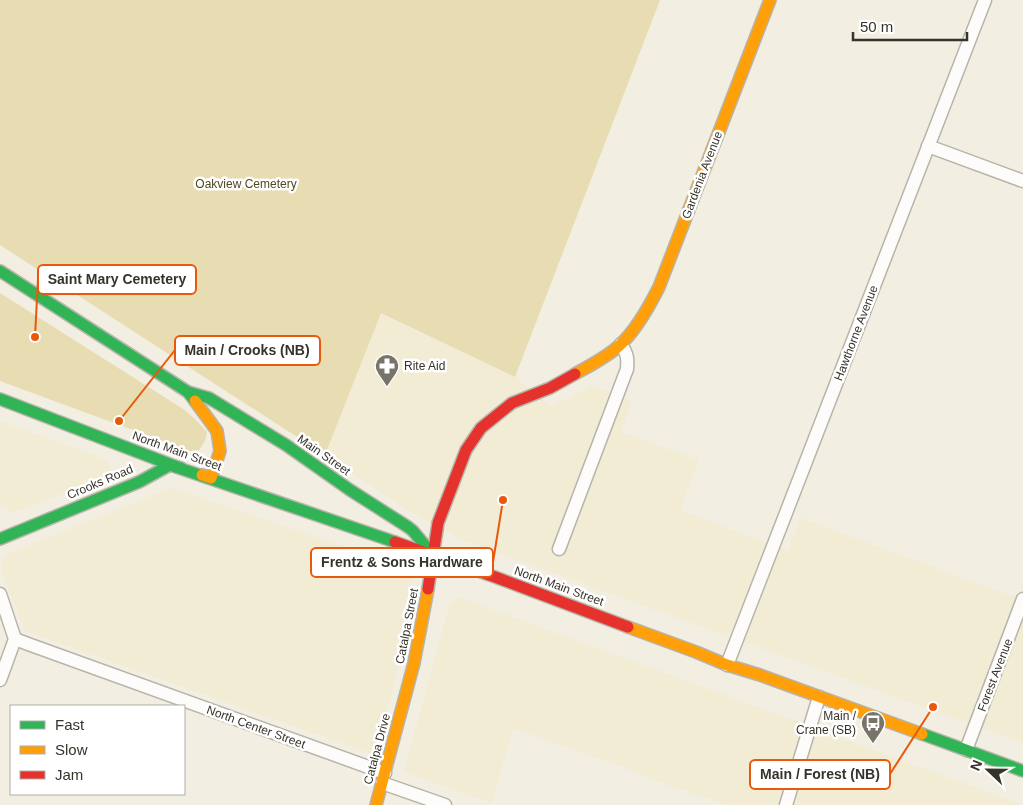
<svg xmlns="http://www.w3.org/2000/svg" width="1023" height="805" font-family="Arial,sans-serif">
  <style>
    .built { fill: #f2ecd5 }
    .green { fill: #e7dcb2 }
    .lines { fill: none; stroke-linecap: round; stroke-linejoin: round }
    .street-casing { stroke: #b7b4aa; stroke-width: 15 }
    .fast-casing { stroke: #b7b4aa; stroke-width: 14 }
    .slow-casing { stroke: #b7b4aa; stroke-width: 14 }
    .jam-casing { stroke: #b7b4aa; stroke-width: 14 }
    .street { stroke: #fdfcfa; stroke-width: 12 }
    .fast { stroke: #30b455; stroke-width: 11 }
    .slow { stroke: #ff9f0a; stroke-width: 11 }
    .jam { stroke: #e5322d; stroke-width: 11 }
    .labels { text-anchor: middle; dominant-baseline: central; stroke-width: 5; stroke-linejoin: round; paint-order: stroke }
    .street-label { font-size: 12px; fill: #36332a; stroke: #fff }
    .park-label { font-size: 12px; fill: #524822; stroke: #fff }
    .poi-label { font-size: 12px; fill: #36332a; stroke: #fff; text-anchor: start }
    .leader { fill: none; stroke: #e8590c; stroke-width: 2 }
    .callout-dot { fill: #e8590c; stroke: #fff; stroke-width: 2 }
    .callout { fill: #fff; stroke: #e8590c; stroke-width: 2 }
    .callout-label { font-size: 14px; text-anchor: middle; font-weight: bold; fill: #36332a }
  </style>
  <rect width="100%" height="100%" fill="#f2eee1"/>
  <g class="built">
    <path d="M381,313L515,377L551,406L570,398L591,385L632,401L621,432L699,460L680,510L788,551L801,518L1006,594L1023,598V743L460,539L404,508L325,455Z"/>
    <path d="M0,421L107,460L113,475L12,513L10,510L0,506Z"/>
    <path d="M172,488L400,566L414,573L397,672L375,755L25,631L0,568L6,554Z"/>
    <path d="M461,598L1023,805H728L656,781L631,770L513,728L492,803L404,772L450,602Z"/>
  </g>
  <g class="green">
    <path d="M0,0H660L515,377L381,313L325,455L0,245Z"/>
    <path d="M0,293L183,409L195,419L207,432L205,441L199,450L190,451L0,381Z"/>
  </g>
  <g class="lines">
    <g class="street-casing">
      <g id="street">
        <path d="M928,146L1023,181"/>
        <path d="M559,549L627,369C628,357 627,354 621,344"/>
        <path d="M0,594L15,639L0,680"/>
        <path d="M15,639L28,644L385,773"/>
        <path d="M727,665L985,0"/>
        <path d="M966,750L1023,599"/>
        <path d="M382,783L445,805"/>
        <path d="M786,805L819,697"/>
      </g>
    </g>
    <g class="fast-casing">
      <g id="fast">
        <path d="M0,271L188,392L195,401"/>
        <path d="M188,392L209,398L286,445L350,490L408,527L413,531L433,555"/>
        <path d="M0,399L177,467"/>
        <path d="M170,465L395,542"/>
        <path d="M0,539L139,482L170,465L181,468"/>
        <path d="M922,734L1023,771"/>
      </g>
    </g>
    <g class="slow-casing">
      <g id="slow">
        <path d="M575,374C591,365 607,357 620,345C637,329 649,307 659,287L770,0"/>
        <path d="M195,401L217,431L220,451L211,478L202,475"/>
        <path d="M628,627L696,652L727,665L760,675L922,734"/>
        <path d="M376,805L414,663L428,589"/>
      </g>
    </g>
    <g class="jam-casing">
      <g id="jam">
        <path d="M395,542L495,577L628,627"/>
        <path d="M428,589L438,523L466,450L481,428L512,403L550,388L575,374"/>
      </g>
    </g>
    <use href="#street" class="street"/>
    <use href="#fast" class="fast"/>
    <use href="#slow" class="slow"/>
    <use href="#jam" class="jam"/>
  </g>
  <defs>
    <g id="pharmacy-pin" transform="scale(1.25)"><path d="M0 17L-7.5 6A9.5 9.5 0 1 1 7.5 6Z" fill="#78746a" stroke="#fff"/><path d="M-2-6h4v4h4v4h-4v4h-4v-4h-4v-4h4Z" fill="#fff"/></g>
    <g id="bus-pin" transform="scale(1.25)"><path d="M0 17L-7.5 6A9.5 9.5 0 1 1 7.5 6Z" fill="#78746a" stroke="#fff"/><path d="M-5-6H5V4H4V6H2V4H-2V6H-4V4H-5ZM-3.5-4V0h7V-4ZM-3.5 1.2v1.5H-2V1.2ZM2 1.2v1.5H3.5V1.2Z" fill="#fff"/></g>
  </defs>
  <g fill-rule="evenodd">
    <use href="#pharmacy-pin" x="387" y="366"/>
    <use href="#bus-pin" x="873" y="723"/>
  </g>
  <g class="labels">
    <g class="street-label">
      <text transform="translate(702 175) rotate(-69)">Gardenia Avenue</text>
      <text transform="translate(856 333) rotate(-69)">Hawthorne Avenue</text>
      <text transform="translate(177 451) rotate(20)">North Main Street</text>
      <text transform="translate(324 455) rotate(35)">Main Street</text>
      <text transform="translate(100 482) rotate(-23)">Crooks Road</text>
      <text transform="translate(559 586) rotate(20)">North Main Street</text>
      <text transform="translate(407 626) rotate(-79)">Catalpa Street</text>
      <text transform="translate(995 675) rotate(-69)">Forest Avenue</text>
      <text transform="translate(256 727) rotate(20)">North Center Street</text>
      <text transform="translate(377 749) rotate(-75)">Catalpa Drive</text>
    </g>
    <g class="park-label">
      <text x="246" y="184">Oakview Cemetery</text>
    </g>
    <g class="poi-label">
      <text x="404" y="366">Rite Aid</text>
      <text x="856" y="716" text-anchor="end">Main /<tspan x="856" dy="14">Crane (SB)</tspan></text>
    </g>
  </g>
  <path class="leader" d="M35 337L38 279M119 421L175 350M503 500L493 562M933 707L890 774"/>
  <g class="callout-dot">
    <circle cx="35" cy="337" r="5"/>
    <circle cx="119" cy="421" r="5"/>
    <circle cx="503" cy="500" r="5"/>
    <circle cx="933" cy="707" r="5"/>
  </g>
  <g class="callout">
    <rect x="38" y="265" width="158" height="29" rx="5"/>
    <rect x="175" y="336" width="145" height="29" rx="5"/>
    <rect x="311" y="548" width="182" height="29" rx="5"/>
    <rect x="750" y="760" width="140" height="29" rx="5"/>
  </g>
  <g class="callout-label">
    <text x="117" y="284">Saint Mary Cemetery</text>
    <text x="247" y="355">Main / Crooks (NB)</text>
    <text x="402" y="567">Frentz &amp; Sons Hardware</text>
    <text x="820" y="779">Main / Forest (NB)</text>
  </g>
  <rect x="10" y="705" width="175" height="90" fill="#ffffff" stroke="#afadaa"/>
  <rect x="20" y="721" width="25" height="8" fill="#30b455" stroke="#afadaa"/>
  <text x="55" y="730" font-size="15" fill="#36332a">Fast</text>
  <rect x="20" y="746" width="25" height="8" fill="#ff9f0a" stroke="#afadaa"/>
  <text x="55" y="755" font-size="15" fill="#36332a">Slow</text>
  <rect x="20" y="771" width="25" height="8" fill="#e5322d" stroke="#afadaa"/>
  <text x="55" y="780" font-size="15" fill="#36332a">Jam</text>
  <g transform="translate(988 770) rotate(292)" stroke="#ffffff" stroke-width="4" paint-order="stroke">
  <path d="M0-4L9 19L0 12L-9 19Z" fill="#36332a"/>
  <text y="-8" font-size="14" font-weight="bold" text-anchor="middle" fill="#36332a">N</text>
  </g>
  <path d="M853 32v8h114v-8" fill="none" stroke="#36332a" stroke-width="2.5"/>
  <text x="860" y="32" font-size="15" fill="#36332a" stroke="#ffffff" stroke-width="4" paint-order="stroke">50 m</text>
</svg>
